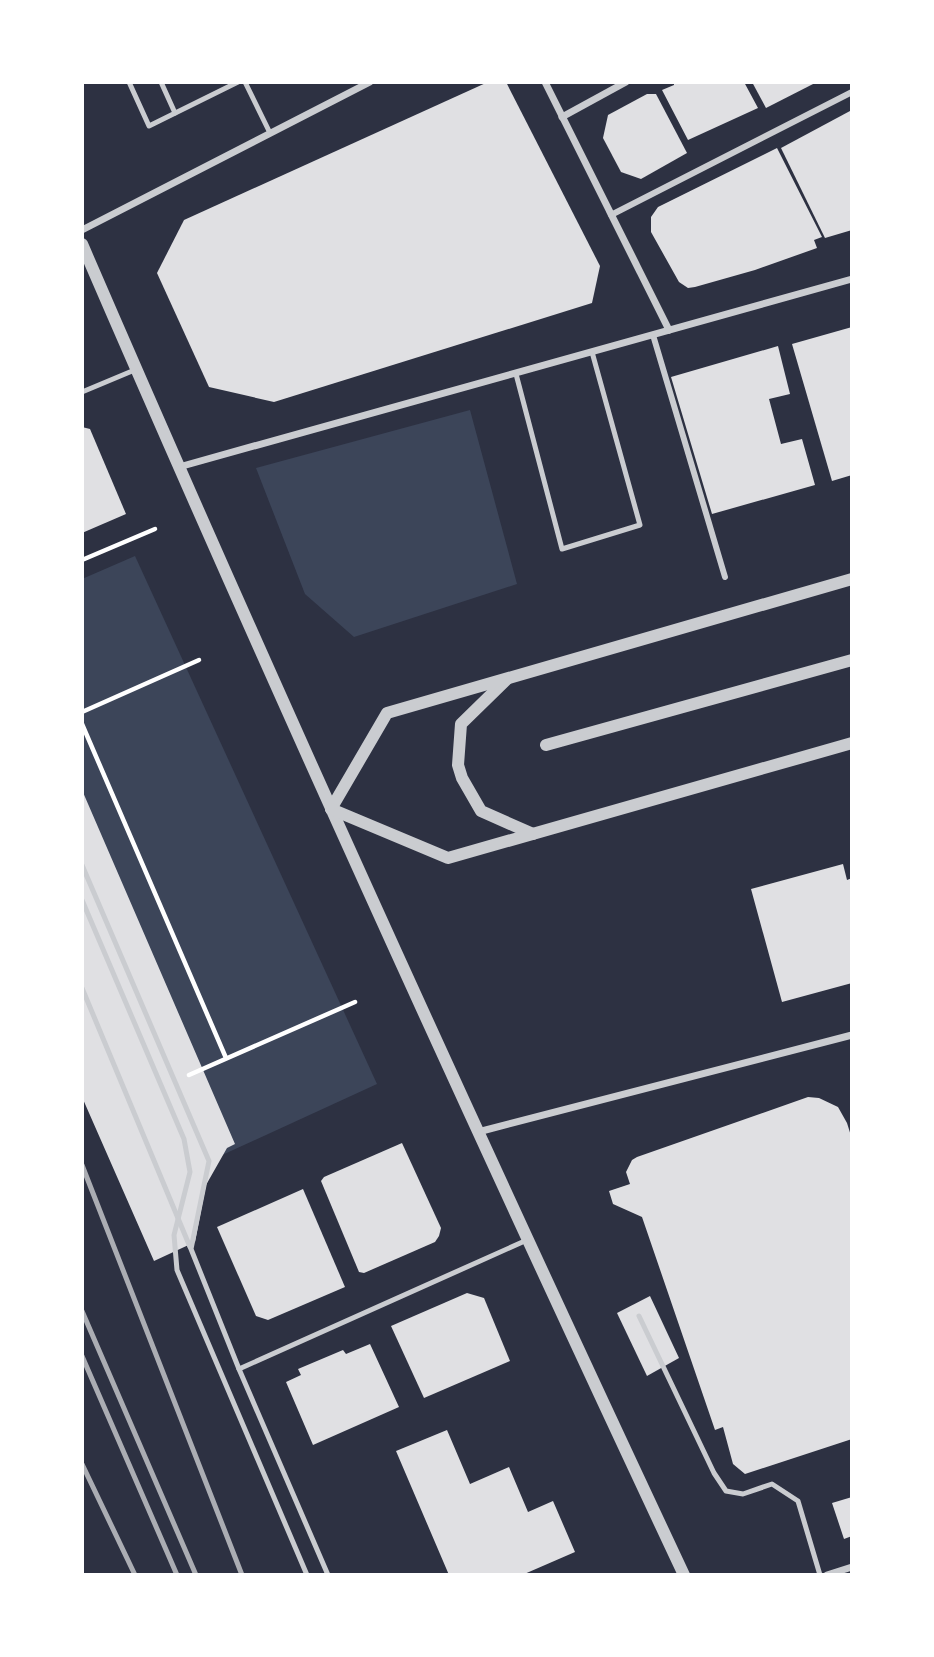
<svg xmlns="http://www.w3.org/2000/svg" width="934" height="1657" font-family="'IBM Plex Sans',sans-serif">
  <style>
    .green { fill: #3c4559 }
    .building { fill: #e0e0e3 }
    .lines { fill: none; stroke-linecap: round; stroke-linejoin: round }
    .path { stroke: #fff; stroke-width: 4.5 }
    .service { stroke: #caccd0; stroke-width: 5 }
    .pedestrian { stroke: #caccd0; stroke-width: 6 }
    .minor { stroke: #caccd0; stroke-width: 7 }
    .tertiary { stroke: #caccd0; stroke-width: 12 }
    .rail { stroke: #abadb3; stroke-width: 5 }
  </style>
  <rect width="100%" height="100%" fill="#2d3142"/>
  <g class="green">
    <path d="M470,410L517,584L354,637L305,594L256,468Z"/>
    <path d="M135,556L377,1084L209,1161L82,928V579Z"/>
  </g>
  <g class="building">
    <path d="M488,82H506L600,266L592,303L274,402L209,387L157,273L184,220Z"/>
    <path d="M674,82H744L758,108L688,140L662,90L674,85Z"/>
    <path d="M752,82H817L766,108Z"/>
    <path d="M647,94H656L687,153L641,179L621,172L603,138L608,115Z"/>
    <path d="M850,111L852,230L825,238L781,148Z"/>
    <path d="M777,148L822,237L814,240L817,248L755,270L695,287L688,288L679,282L651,232V217L658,207Z"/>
    <path d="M852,327V475L832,481L792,344Z"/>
    <path d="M778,346L790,394L769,399L781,444L802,439L815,485L712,514L671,377Z"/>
    <path d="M82,427L90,429L126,514L82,533Z"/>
    <path d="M82,790L235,1144L227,1148L206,1185L195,1242L154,1261L82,1097Z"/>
    <path d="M843,864L847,880L852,878V983L782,1002L751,889Z"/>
    <path d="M808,1097L819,1098L838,1107L847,1123L852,1139V1439L745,1474L733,1464L723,1427L715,1430L642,1217L613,1204L609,1191L630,1184L626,1172L632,1160L637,1157Z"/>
    <path d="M402,1143L441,1228L439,1236L435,1242L364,1273L359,1272L321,1181L324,1177Z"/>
    <path d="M303,1189L345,1287L268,1320L256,1316L217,1227Z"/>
    <path d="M467,1293L484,1298L510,1361L424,1398L391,1326Z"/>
    <path d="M650,1296L679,1358L647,1376L617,1313Z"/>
    <path d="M370,1344L399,1407L313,1445L286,1382L301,1375L298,1369L343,1350L346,1354Z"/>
    <path d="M447,1430L470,1484L509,1467L528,1512L553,1501L575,1552L522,1575H449L396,1451Z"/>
    <path d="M852,1497V1536L844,1539L832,1503Z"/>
  </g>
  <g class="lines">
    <g class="path">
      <path d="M82,560L155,529"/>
      <path d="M82,712L199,660"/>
      <path d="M82,724L226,1058"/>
      <path d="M189,1075L355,1002"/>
    </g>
    <g class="service">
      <path d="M129,82L149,126L238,82"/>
      <path d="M161,82L175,113"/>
      <path d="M245,82L270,133"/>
      <path d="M516,374L562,549L640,525L592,352"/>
      <path d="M82,392L137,369"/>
      <path d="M82,865L209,1161L191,1249L239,1369L328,1575"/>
      <path d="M82,900L184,1139L190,1172L174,1235L177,1270L307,1575"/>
      <path d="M82,988L190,1247"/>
      <path d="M639,1316L714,1473L726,1491L743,1494L772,1484L798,1501L820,1575"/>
      <path d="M239,1369L527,1240"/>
    </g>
    <g class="pedestrian">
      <path d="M611,215L852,92"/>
      <path d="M653,335L725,577"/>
    </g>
    <g class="minor">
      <path d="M545,82L669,330"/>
      <path d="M562,117L626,82"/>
      <path d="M82,230L370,82"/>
      <path d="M179,467L852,279"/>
      <path d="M478,1132L852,1035"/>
      <path d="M827,1575L852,1567"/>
    </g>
    <g class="tertiary">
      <path d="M82,244C275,691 477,1134 684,1575"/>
      <path d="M507,679L461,724L458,765L462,778L481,811L533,834"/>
      <path d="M546,745L852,660"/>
      <path d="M331,809L387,713L852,579"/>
      <path d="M331,809L448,858L852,743"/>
    </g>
    <g class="rail">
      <path d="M82,1165L242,1575"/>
      <path d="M82,1311L196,1575"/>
      <path d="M82,1356L177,1575"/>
      <path d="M82,1464L135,1575"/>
    </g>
  </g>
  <rect width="934" height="1657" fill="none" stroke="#ffffff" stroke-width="168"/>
</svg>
